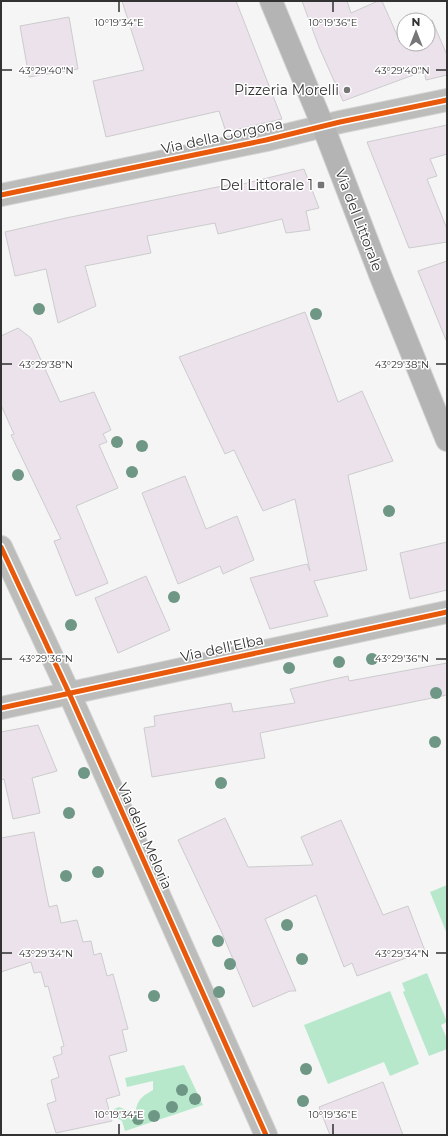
<svg xmlns="http://www.w3.org/2000/svg" width="448" height="1136" font-family="Montserrat,sans-serif">
  <style>
    .green { fill: #b7e8cc }
    .building { fill: #ebe2ec; stroke: #cdcccd }
    .lines { fill: none; stroke-linecap: round; stroke-linejoin: round }
    .minor-casing { stroke: #d2d2d2; stroke-width: 24 }
    .major-casing { stroke: #d2d2d2; stroke-width: 24 }
    .minor { stroke: #bcbcbb; stroke-width: 22 }
    .major { stroke: #b4b4b4; stroke-width: 22 }
    .cycleway-casing { stroke: #fff; stroke-width: 8 }
    .cycleway { stroke: #e8590c; stroke-width: 5 }
    .tree { fill: #6e9785 }
    .ticks { fill: none; stroke: #323232; stroke-width: 1.5 }
    .poi-dot { fill: #767676; stroke: #fff; stroke-width: 1.5 }
    .labels { text-anchor: middle; dominant-baseline: central; stroke-width: 3; stroke-linejoin: round; paint-order: stroke }
    .poi-label { font-size: 14px; fill: #323232; stroke: #fff; text-anchor: end }
    .street-label { font-size: 14px; fill: #323232; stroke: #fff }
    .ticks-label { font-size: 10px; text-anchor: middle; fill: #323232; stroke: #fff; stroke-width: 3; stroke-linejoin: round; paint-order: stroke }
  </style>
  <rect width="100%" height="100%" fill="#f5f5f5"/>
  <g class="green">
    <path d="M447,885V934L430,892Z"/>
    <path d="M427,973L447,1022L441,1025L447,1039V1049L429,1056L403,992L405,991L402,983Z"/>
    <path d="M390,991L419,1064L390,1076L384,1062L328,1084L304,1025Z"/>
    <path d="M184,1065L203,1105L125,1131L122,1121L117,1118L114,1109L119,1107L135,1113C138,1099 141,1097 153,1090V1081L127,1087L125,1078Z"/>
  </g>
  <g class="building">
    <path d="M122,1H236L282,119L226,132L219,111L106,137L93,81L144,70Z"/>
    <path d="M302,1H347L351,13L378,1H382L397,35L404,32V44H428V22L432,20L447,55V75L426,80L424,71L343,101L319,47Z"/>
    <path d="M69,17L78,69L29,77L20,26Z"/>
    <path d="M447,125V154L430,159L437,176L427,179L447,229V242L409,248L367,142Z"/>
    <path d="M304,169L319,208L306,211L310,230L286,233L282,219L218,234L215,223L147,236L151,253L85,266L96,306L58,323L46,269L15,276L5,232L66,218L242,182L243,184Z"/>
    <path d="M447,261V340H446L418,271Z"/>
    <path d="M305,312L338,402L362,391L393,461L348,475L367,570L314,581L328,616L270,629L250,578L307,564L310,571L295,499L263,511L234,450L225,454L179,357Z"/>
    <path d="M18,328L31,338L60,402L94,392L111,430L103,434L107,442L99,445L118,488L76,506L108,583L76,596L54,541L61,539L11,435L14,434L1,405V336Z"/>
    <path d="M185,476L206,529L237,516L254,560L223,574L220,566L178,584L142,493Z"/>
    <path d="M447,542V590L410,599L400,553Z"/>
    <path d="M146,576L170,630L118,653L95,598Z"/>
    <path d="M447,663V695L260,733L265,758L152,777L144,728L155,726L154,716L231,703L233,712L295,703L290,689L348,676L349,681Z"/>
    <path d="M38,725L57,771L32,778L40,813L13,819L4,779L1,780V732Z"/>
    <path d="M225,818L248,867L313,865L301,837L341,820L383,915L408,906L425,951L357,976L352,963L344,967L316,895L265,919L296,991H290L253,1007L222,933L178,840Z"/>
    <path d="M34,832L49,907L57,905L61,923L77,920L83,942L91,941L94,955L101,953L107,976L113,974L128,1029L122,1030L127,1051L109,1056L120,1095L106,1099L112,1121L56,1133L47,1104L56,1101L51,1080L59,1077L53,1057L62,1054L61,1047L64,1046L48,986L45,987L41,972L34,973L31,962L1,972V838Z"/>
    <path d="M383,1082L403,1135H330L319,1107Z"/>
  </g>
  <g class="lines">
    <g class="minor-casing">
      <g id="minor">
        <path d="M1,195L266,140L340,122L447,100"/>
        <path d="M1,547L69,693L266,1135"/>
        <path d="M1,708L447,612"/>
      </g>
    </g>
    <g class="major-casing">
      <path id="major" d="M271,1L323,126L381,277L447,440"/>
    </g>
    <use href="#minor" class="minor"/>
    <use href="#major" class="major"/>
    <g class="cycleway-casing">
      <g id="cycleway">
        <path d="M1,195L266,140L340,122L447,100"/>
        <path d="M1,547L69,693L266,1135"/>
        <path d="M1,708L447,612"/>
      </g>
    </g>
    <use href="#cycleway" class="cycleway"/>
  </g>
  <g class="tree">
    <circle cx="39" cy="309" r="6"/>
    <circle cx="316" cy="314" r="6"/>
    <circle cx="117" cy="442" r="6"/>
    <circle cx="142" cy="446" r="6"/>
    <circle cx="132" cy="472" r="6"/>
    <circle cx="18" cy="475" r="6"/>
    <circle cx="389" cy="511" r="6"/>
    <circle cx="174" cy="597" r="6"/>
    <circle cx="71" cy="625" r="6"/>
    <circle cx="372" cy="659" r="6"/>
    <circle cx="339" cy="662" r="6"/>
    <circle cx="289" cy="668" r="6"/>
    <circle cx="436" cy="693" r="6"/>
    <circle cx="435" cy="742" r="6"/>
    <circle cx="84" cy="773" r="6"/>
    <circle cx="221" cy="783" r="6"/>
    <circle cx="69" cy="813" r="6"/>
    <circle cx="98" cy="872" r="6"/>
    <circle cx="66" cy="876" r="6"/>
    <circle cx="287" cy="925" r="6"/>
    <circle cx="218" cy="941" r="6"/>
    <circle cx="302" cy="959" r="6"/>
    <circle cx="230" cy="964" r="6"/>
    <circle cx="219" cy="992" r="6"/>
    <circle cx="154" cy="996" r="6"/>
    <circle cx="306" cy="1069" r="6"/>
    <circle cx="182" cy="1090" r="6"/>
    <circle cx="195" cy="1099" r="6"/>
    <circle cx="303" cy="1101" r="6"/>
    <circle cx="172" cy="1107" r="6"/>
    <circle cx="154" cy="1116" r="6"/>
    <circle cx="138" cy="1119" r="6"/>
  </g>
  <path class="ticks" d="M119,2V12M333,2V12M2,70H12M436,70H446M2,364H12M436,364H446M2,659H12M436,659H446M2,953H12M436,953H446M119,1124V1134M333,1124V1134"/>
  <g class="poi-dot">
    <circle cx="347" cy="90" r="4"/>
    <rect x="317" y="181" width="8" height="8" rx="2"/>
  </g>
  <g class="labels">
    <g class="poi-label">
      <text x="339" y="90">Pizzeria Morelli</text>
      <text x="313" y="185">Del Littorale 1</text>
    </g>
    <g class="street-label">
      <text transform="translate(222 136) rotate(-12)">Via della Gorgona</text>
      <text transform="translate(359 220) rotate(69)">Via del Littorale</text>
      <text transform="translate(222 648) rotate(-12)">Via dell'Elba</text>
      <text transform="translate(145 836) rotate(66)">Via della Meloria</text>
    </g>
  </g>
  <g class="ticks-label">
    <text x="119" y="26">10°19'34"E</text>
    <text x="333" y="26">10°19'36"E</text>
    <text x="46" y="74">43°29'40"N</text>
    <text x="402" y="74">43°29'40"N</text>
    <text x="46" y="368">43°29'38"N</text>
    <text x="402" y="368">43°29'38"N</text>
    <text x="46" y="662">43°29'36"N</text>
    <text x="402" y="662">43°29'36"N</text>
    <text x="46" y="957">43°29'34"N</text>
    <text x="402" y="957">43°29'34"N</text>
    <text x="119" y="1118">10°19'34"E</text>
    <text x="333" y="1118">10°19'36"E</text>
  </g>
  <rect width="448" height="1136" fill="none" stroke="#323232" stroke-width="4"/>
  <g transform="translate(416 32)"><circle r="19" fill="#ffffff" stroke="#adadad"/>
  <path d="M0-3L7 15L0 10L-7 15Z" fill="#767676"/>
  <text y="-6" font-size="11" font-weight="bold" text-anchor="middle" fill="#323232">N</text>
  </g>
</svg>
